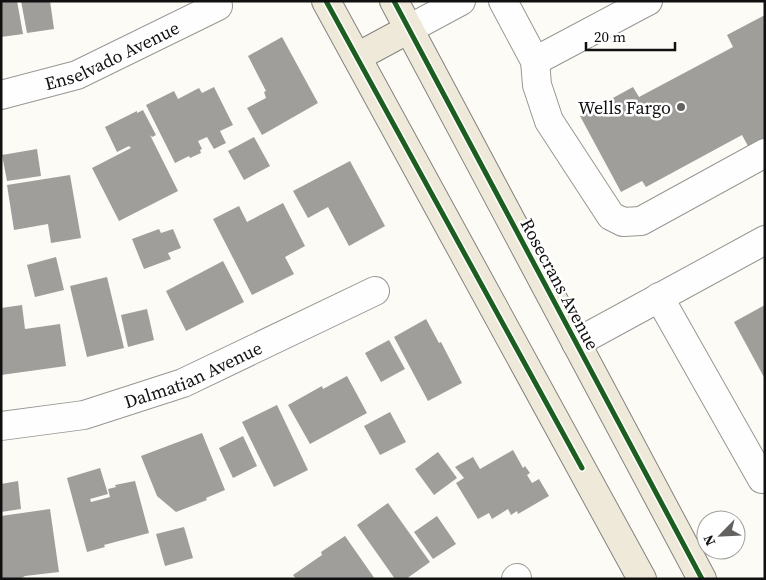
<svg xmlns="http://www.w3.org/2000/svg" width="766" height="580" font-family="'Source Serif 4',serif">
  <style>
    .building { fill: #a09e9a }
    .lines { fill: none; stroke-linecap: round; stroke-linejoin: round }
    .minor-casing { stroke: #969693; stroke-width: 30 }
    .major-casing { stroke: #848380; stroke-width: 30 }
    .minor { stroke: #fffefe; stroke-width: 28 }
    .major { stroke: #eee9d9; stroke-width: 28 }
    .cycleway-casing { stroke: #fff; stroke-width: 8 }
    .cycleway { stroke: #1b5e20; stroke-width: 5 }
    .poi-dot { fill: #636260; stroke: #fff; stroke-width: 2 }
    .labels { text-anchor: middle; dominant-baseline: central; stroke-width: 5; stroke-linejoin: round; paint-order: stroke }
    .street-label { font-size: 18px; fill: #101010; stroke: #fff }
    .poi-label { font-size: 18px; fill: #101010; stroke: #fff; text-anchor: end }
  </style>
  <rect width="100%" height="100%" fill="#fcfbf5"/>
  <g class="building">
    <path d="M1,1H17L23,34L1,37Z"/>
    <path d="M21,1H50L54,29L27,33Z"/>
    <path d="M765,15V151L754,157L742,135L646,187L642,181L621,192L580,116L633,87L639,97L733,47L727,35Z"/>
    <path d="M282,37L318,103L262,135L247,108L266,98L264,92L266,91L248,56Z"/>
    <path d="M214,87L233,125L220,131L226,143L214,149L207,137L198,141L202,149L200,150L201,153L190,158L189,156L175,163L146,105L174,91L178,99L199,88L202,93Z"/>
    <path d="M143,110L156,135L152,137L150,135L178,191L119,221L92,168L131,148L129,146L117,152L105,127L137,111V113Z"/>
    <path d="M254,137L270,166L244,180L228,151Z"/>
    <path d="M37,149L41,176L7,181L2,155Z"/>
    <path d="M350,161L385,226L349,246L328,207L308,218L293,191Z"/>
    <path d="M70,175L81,238L51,243L48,224L14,230L7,185Z"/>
    <path d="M283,203L305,246L285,257L294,274L252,295L213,219L239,206L247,222Z"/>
    <path d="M159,229L161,233L173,229L181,248L168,253L171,259L144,269L132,239Z"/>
    <path d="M56,257L64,290L35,297L27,265Z"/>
    <path d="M223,261L244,302L186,331L166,291Z"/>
    <path d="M107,277L124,348L87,357L70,286Z"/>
    <path d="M22,305L25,329L60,324L66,366L1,375V308Z"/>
    <path d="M765,305V379L734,322Z"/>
    <path d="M147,309L154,340L128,347L121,315Z"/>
    <path d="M426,319L439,343L441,342L462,383L428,401L394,337Z"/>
    <path d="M389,340L405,369L381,382L365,353Z"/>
    <path d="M347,376L367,413L310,444L288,405L322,386L323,389Z"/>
    <path d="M277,405L308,470L274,487L242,422Z"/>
    <path d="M390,412L406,442L380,455L364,426Z"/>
    <path d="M202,433L225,490L206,498L207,500L176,512L157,496L141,456Z"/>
    <path d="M243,436L257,466L233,478L219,448Z"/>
    <path d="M513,450L523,468L525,466L530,473L527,475L532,483L539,479L549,496L518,514L517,511L511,515L508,509L492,519L489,513L478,519L456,483L464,478L455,467L473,457L480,469Z"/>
    <path d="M438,452L457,478L434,495L415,469Z"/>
    <path d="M100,468L108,494L90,499L91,502L110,497L108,489L116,487L115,485L135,481L149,533L104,545L105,547L87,552L67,478Z"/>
    <path d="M18,481L21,509L1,512V484Z"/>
    <path d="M388,503L430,562L406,579H395L357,525Z"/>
    <path d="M50,509L59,572L25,576L20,579H1V516Z"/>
    <path d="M437,516L456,544L433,559L414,532Z"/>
    <path d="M184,527L193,558L165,566L156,534Z"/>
    <path d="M345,536L375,579H296L293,575L322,555L321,552Z"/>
  </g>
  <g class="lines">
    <g class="minor-casing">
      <g id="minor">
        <path d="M503,1L535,61L537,85L549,121L611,216L623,222L641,221L765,153"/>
        <path d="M409,29L461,1"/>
        <path d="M535,61L648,1"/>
        <path id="s1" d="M1,95L77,75L218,6"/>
        <path d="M659,297L762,479L765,478"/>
        <path d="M576,343L765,240"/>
        <path id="s2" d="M1,426L84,415L183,383L375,291"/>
        <path d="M516,579L517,578"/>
      </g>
    </g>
    <g class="major-casing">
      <g id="major">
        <path d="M326,1L642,579"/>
        <path d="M394,1L702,579"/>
        <path d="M357,57L409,29"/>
      </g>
    </g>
    <use href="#minor" class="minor"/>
    <use href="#major" class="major"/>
    <g class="cycleway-casing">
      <g id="cycleway">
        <path d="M326,1L582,468"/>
        <path d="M394,1L702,579"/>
      </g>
    </g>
    <use href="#cycleway" class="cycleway"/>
  </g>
  <circle class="poi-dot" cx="681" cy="107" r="5"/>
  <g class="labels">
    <g class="street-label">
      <text stroke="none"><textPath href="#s1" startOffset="118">Enselvado Avenue</textPath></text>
      <text transform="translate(560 284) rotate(62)">Rosecrans Avenue</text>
      <text stroke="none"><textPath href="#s2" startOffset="200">Dalmatian Avenue</textPath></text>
    </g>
    <g class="poi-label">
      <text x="671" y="107">Wells Fargo</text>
    </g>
  </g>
  <rect width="766" height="580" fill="none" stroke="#101010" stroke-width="5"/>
  <g transform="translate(721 535) rotate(246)"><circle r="24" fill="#ffffff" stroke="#9f9f9f"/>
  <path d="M0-4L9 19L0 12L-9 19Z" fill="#636260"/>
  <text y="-8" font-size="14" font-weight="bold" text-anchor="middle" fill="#101010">N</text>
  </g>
  <path d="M586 42v8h89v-8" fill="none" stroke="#101010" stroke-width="2.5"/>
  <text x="594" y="42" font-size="15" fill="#101010" stroke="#ffffff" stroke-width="4" paint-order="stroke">20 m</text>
</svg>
